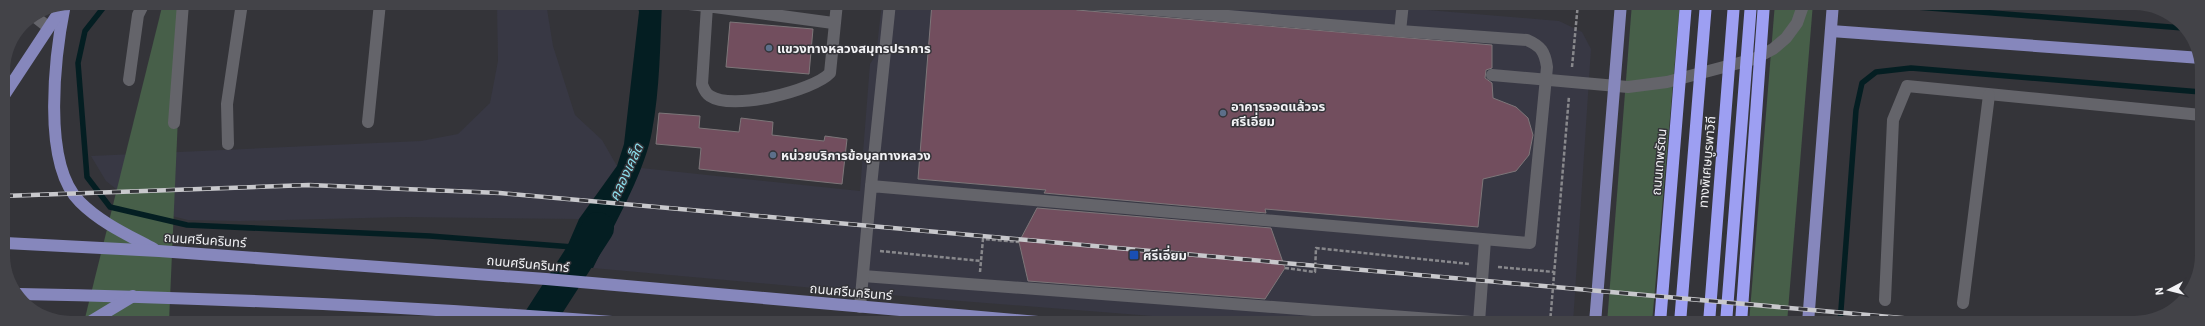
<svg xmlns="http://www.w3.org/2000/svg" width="2205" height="326" font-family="'IBM Plex Sans','Noto Sans Thai',sans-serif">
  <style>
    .built { fill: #383844 }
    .green { fill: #475f49 }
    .water { fill: #041e22 }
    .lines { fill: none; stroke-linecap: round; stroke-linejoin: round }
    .stream { stroke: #041e22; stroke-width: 5.5 }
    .river { stroke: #041e22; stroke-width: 32 }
    .building { fill: #724e5e; stroke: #7d7679 }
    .path { stroke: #88888c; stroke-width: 2.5; stroke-dasharray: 4 2; stroke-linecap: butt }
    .minor { stroke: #64646a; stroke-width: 12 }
    .major { stroke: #8687bc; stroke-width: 12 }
    .highway { stroke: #9d9ff2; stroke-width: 12 }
    .rail-casing { stroke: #c8c8cc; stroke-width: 4.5 }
    .rail { stroke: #343439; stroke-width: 3; stroke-dasharray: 9; stroke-linecap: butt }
    .service-dot { fill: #5c6f8a; stroke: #343439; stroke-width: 1.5 }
    .transit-dot { fill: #1a4fb4; stroke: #343439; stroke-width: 1.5 }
    .labels { text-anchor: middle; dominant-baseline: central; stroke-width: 3; stroke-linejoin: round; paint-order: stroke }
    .poi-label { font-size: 13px; font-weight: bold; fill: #f2f2f5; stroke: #343439; text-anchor: start }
    .street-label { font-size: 13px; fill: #f2f2f5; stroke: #343439 }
    .water-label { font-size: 14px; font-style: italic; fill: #8ce0ee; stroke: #343439 }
  </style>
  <rect width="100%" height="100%" fill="#343439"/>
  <g class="built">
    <path d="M497,3H546L553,46L575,115L602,140L617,166L579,219L403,217L240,221L188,220L140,208L106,181L91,156L421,141L458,134L490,103L498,61Z"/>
    <path d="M882,3H1344L1559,21L1582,32L1591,49L1573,323H1241L935,299L593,268L641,168L860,191L870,64L876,55Z"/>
  </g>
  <g class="green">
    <path d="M163,3H183L169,322H84Z"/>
    <path d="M1632,3H1680L1652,323H1607Z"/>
    <path d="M1775,3H1813L1787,323H1749Z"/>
    <path d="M2082,4H2142L2156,10L2084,5Z"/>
  </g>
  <path class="water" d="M637,3H662C660,45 660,89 652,131C645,173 612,228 593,268L560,263L579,219L617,166L624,144L639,12Z"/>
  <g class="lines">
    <g class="stream">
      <path d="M107,3L85,31L78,63L87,177L110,207L187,225L430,236L573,247"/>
      <path d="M1866,3L2183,28"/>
      <path d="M1840,323L1856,110L1862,83L1876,72L1911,68L2201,92"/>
    </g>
    <path class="river" d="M537,323L598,228"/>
  </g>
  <g class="building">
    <path d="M932,3H1014L1073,8L1077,10L1492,45V68L1486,70L1485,78L1492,83L1493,98L1516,107L1528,118L1533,135L1529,155L1516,171L1483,179L1478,227L1265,209L1266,213L1044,193L1046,190L918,179Z"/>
    <path d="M730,22L813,29L809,74L726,67Z"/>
    <path d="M659,113L700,116L699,128L739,132L741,118L773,122L772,135L824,141L825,136L847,139L842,184L699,169L701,148L656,144Z"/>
    <path d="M1037,208L1271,228L1285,268L1265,299L1028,281L1019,242Z"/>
  </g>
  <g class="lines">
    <g class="path">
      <path d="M1572,67L1578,3"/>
      <path d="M880,251L981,261"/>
      <path d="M1498,267L1554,272"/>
      <path d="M1285,268L1315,272L1316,248L1469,264"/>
      <path d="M980,272L983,239L1019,242"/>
      <path d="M1550,323L1569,96"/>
    </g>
    <g class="minor">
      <path d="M680,3L707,6"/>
      <path d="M1078,3L1400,31"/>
      <path d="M34,16L48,27"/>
      <path d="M833,23L707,6L702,84C704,89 705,93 710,96C732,111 813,91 830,73L837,3"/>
      <path d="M1492,75L1628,87L1667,82L1754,59L1773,49L1786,38L1797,23L1804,3"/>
      <path d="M129,80L138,15L144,3"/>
      <path d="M368,122L380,3"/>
      <path d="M174,123L183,3"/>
      <path d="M228,144L227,104L242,3"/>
      <path d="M871,186L890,3"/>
      <path d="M863,276L1484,323"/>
      <path d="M1885,300L1893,120L1907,86L2201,115"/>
      <path d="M1963,303L1989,95"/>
      <path d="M860,307L871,186L1530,243L1547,67C1545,52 1541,46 1527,40L1400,31L1403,3"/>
      <path d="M1479,322L1485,240"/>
    </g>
    <g class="major">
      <path d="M65,4C55,54 41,164 80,202C101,223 128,235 154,249"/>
      <path d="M1831,31L2201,58"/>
      <path d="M3,97L63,6"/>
      <path d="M5,243L159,251L546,279L1049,323"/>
      <path d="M19,294C221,298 423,307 625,323"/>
      <path d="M90,322L133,296"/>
      <path d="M1595,323L1621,3"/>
      <path d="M1808,323L1833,3"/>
    </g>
    <g class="highway">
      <path d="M1660,323L1686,3"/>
      <path d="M1680,323L1706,3"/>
      <path d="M1709,323L1734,3"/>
      <path d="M1726,323L1751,3"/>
      <path d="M1741,323L1764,3"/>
    </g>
    <g class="rail-casing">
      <path id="rail" d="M4,196L309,185L500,193L1958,323"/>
    </g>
    <use href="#rail" class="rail"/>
  </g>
  <g class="service-dot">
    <circle cx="769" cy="48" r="4"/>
    <circle cx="1223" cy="113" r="4"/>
    <circle cx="773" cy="155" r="4"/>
  </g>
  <rect class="transit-dot" x="1129" y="250" width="10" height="10" rx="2"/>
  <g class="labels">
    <g class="poi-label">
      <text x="777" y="48">แขวงทางหลวงสมุทรปราการ</text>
      <text x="1231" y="106">อาคารจอดแล้วจร<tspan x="1231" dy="15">ศรีเอี่ยม</tspan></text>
      <text x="781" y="155">หน่วยบริการข้อมูลทางหลวง</text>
      <text x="1143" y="255">ศรีเอี่ยม</text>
    </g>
    <g class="street-label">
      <text transform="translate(1659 162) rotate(-85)">ถนนเทพรัตน</text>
      <text transform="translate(1707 162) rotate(-85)">ทางพิเศษบูรพาวิถี</text>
      <text transform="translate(205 240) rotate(4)">ถนนศรีนครินทร์</text>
      <text transform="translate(528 264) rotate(5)">ถนนศรีนครินทร์</text>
      <text transform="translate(851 292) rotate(5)">ถนนศรีนครินทร์</text>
    </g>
    <g class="water-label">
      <text transform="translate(626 172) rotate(-65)">คลองเคล็ด</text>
    </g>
  </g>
  <path d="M0 0H2205V326H0ZM71 10H2134A61 61 0 0 1 2195 71V255A61 61 0 0 1 2134 316H71A61 61 0 0 1 10 255V71A61 61 0 0 1 71 10Z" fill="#434348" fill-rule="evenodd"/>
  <g transform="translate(2169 290) rotate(263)" stroke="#343439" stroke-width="3" paint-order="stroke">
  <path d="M0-3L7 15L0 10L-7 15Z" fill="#f2f2f5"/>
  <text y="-6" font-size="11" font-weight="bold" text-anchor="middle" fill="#f2f2f5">N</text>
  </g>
</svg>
